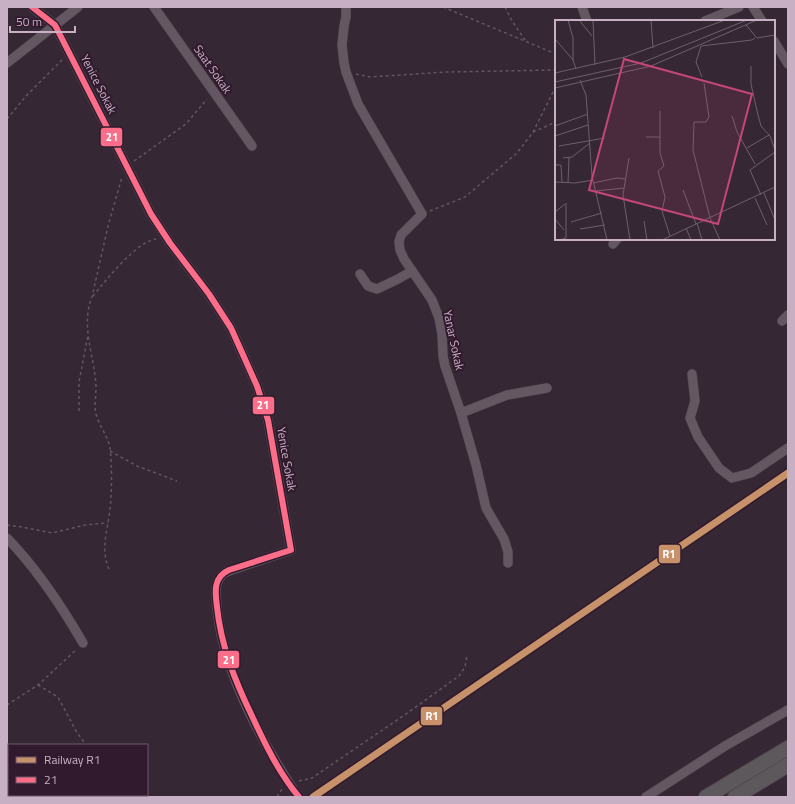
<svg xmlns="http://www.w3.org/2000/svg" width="795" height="804" font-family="'Titillium Web',sans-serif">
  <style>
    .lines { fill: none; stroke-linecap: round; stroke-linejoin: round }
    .minor-tunnel { stroke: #4c3c4a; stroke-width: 9; stroke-dasharray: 9 4.5; stroke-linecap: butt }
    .minor-casing { stroke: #4f434d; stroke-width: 10 }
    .highway-casing { stroke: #51444f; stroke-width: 16 }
    .path { stroke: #625662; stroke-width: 1.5; stroke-dasharray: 3 3; stroke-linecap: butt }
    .minor { stroke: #645762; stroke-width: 9 }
    .highway { stroke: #5d585c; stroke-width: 14 }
    .bus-1-casing { stroke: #311a2d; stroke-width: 9 }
    .bus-1 { stroke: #fb6d88; stroke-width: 6 }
    .rail-1-casing { stroke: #311a2d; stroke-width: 10 }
    .rail-1 { stroke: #c7916a; stroke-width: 7 }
    .labels { text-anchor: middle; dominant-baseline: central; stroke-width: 4; stroke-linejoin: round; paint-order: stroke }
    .street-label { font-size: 12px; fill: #c8b0c4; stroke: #311a2d }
    .inset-road { fill: none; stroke: #705e6e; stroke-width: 1 }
    .view { fill: #c4467a; fill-opacity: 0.15; stroke: #c4467a; stroke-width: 2 }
    .inset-edge { fill: none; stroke: #c8b0c4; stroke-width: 2 }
    .line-badge { stroke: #311a2d; stroke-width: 1.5 }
    .badge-label { font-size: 11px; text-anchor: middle; font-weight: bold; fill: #fff }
  </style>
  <rect width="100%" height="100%" fill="#362734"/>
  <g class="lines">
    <path class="minor-tunnel" d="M293,789L299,797"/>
    <g class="minor-casing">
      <g id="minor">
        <path d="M32,7L55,25L151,214L170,243L209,294L231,328L257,386L268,420L291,550L226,572C213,580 216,594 217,608C223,670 259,737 293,789"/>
        <path d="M154,7L252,146"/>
        <path d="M346,7V17L344,26L342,45L344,63L346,72L358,104L422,214L401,235L399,242L400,250L404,259L432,300L439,318L442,334L443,356L445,366L461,413L476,465L486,508L504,539L508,552V563"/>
        <path d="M582,7L587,21"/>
        <path d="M753,7L762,21"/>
        <path d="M705,21L739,7"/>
        <path d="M774,41L788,64"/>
        <path d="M7,63L78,7"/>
        <path d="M613,244L617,239"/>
        <path d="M360,274L368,286L377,289L398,279L412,271"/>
        <path d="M782,321L788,315"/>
        <path d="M692,374L695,401L690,418L698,437L719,468L732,478L751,473L788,448"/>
        <path d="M461,413L507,395L547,388"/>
        <path d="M7,538C38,570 61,605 83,643"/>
        <path d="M646,797L725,746L788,710"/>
      </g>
    </g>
    <g class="highway-casing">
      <g id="highway">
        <path d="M706,797L788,748"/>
        <path d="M735,797L788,765"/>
      </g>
    </g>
    <g class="path">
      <path d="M443,7L556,54"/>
      <path d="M505,7L512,21L525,40"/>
      <path d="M356,74L370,77L446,72L556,70"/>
      <path d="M7,119L26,96L63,59"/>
      <path d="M533,132L556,122"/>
      <path d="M134,161L186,124L207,99"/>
      <path d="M430,211L465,197L517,153L533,132L556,86"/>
      <path d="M93,296C106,280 136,242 156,239"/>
      <path d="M79,411V382L88,335"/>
      <path d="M110,451L137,466L177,481"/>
      <path d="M7,525L22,527L52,533L85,525L108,523"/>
      <path d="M109,569C100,549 108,529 110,509C112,492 112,464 110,448C108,436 99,426 96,414C94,405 96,396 96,387C95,357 80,326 92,297L108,226L122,177"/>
      <path d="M38,685L58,697L76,731L86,745"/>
      <path d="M7,705L38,685L77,649"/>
      <path d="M299,781L312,778L406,714L459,676L465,667L467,655"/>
      <path d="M112,795L113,797"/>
      <path d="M277,797L282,789"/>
    </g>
    <use href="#minor" class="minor"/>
    <use href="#highway" class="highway"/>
    <g class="bus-1-casing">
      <path id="bus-1" d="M32,7L55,25L151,214L170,243L209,294L231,328L257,386L268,420L291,550L229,570C213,577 215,592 217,607C221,646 235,681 252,716C265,744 279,773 299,797"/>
    </g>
    <use href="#bus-1" class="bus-1"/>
    <g class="rail-1-casing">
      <path id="rail-1" d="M313,797L788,473"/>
    </g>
    <use href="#rail-1" class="rail-1"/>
  </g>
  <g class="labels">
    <g class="street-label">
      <text transform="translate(213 69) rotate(55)">Saat Sokak</text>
      <text transform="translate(99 84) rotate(63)">Yenice Sokak</text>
      <text transform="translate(454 340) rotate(78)">Yanar Sokak</text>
      <text transform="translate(287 459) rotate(80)">Yenice Sokak</text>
    </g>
  </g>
  <g transform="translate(555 20)">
    <rect width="220" height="220" fill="#362734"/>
    <path class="inset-road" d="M13,0L18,18V40M24,0L37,16M38,0L40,45M96,0L98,28M191,5L202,18L220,15M0,19L18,40L21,49M196,46V64L202,91L206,106L215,116L220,130M0,53L70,37L170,0M147,57L141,42L146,26L197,20L200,18M25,60L31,75L37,156L52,220M0,62L86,43L192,0M149,63L154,97L151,102H139L138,130L155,198L165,220M0,68L96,46L202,0M105,91V133L109,146L103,151L110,177L107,191L115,216M177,96L182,112L200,144M0,106L33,94M0,116L33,105M91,117H105M4,126L50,118M192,128L214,115M8,138L17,137L35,123M74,138L68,175L75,220M0,145H6L7,162M0,162L20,163L38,160M13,163L14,138M38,163L62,158L70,159M128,170L141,204M41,171L69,168M209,173L220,200M206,175L195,150L220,132M200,178L212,205M0,192L10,184M0,199L9,210M89,201L92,220M16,202L47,193M142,203L147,220M131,208L136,220M25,209L50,205M4,220L11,218V183M107,220L220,167"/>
    <path class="view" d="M69,39L197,74L163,204L34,170Z"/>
    <rect width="220" height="220" class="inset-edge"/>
  </g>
  <g class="line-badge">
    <rect x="100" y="127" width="23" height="20" rx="4" fill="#fb6d88"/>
    <rect x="252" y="396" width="23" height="19" rx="4" fill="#fb6d88"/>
    <rect x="658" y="544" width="23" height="20" rx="4" fill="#c7916a"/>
    <rect x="217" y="650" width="23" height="19" rx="4" fill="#fb6d88"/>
    <rect x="420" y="706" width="23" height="20" rx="4" fill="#c7916a"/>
  </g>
  <g class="badge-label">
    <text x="112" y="141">21</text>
    <text x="263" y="409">21</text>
    <text x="669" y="558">R1</text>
    <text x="229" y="664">21</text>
    <text x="432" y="720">R1</text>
  </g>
  <rect width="795" height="804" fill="none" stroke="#c8b0c4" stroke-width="16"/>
  <rect x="8" y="744" width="140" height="52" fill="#311a2d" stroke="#6d5669"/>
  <rect x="16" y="757" width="20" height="6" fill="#c7916a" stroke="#6d5669"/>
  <text x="44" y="764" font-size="12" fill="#c8b0c4">Railway R1</text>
  <rect x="16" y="777" width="20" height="6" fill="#fb6d88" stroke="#6d5669"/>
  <text x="44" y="784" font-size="12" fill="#c8b0c4">21</text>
  <path d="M10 26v6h65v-6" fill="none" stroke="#c8b0c4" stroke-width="2"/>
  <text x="16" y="26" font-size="12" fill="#c8b0c4" stroke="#311a2d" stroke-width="3" paint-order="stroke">50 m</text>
</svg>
